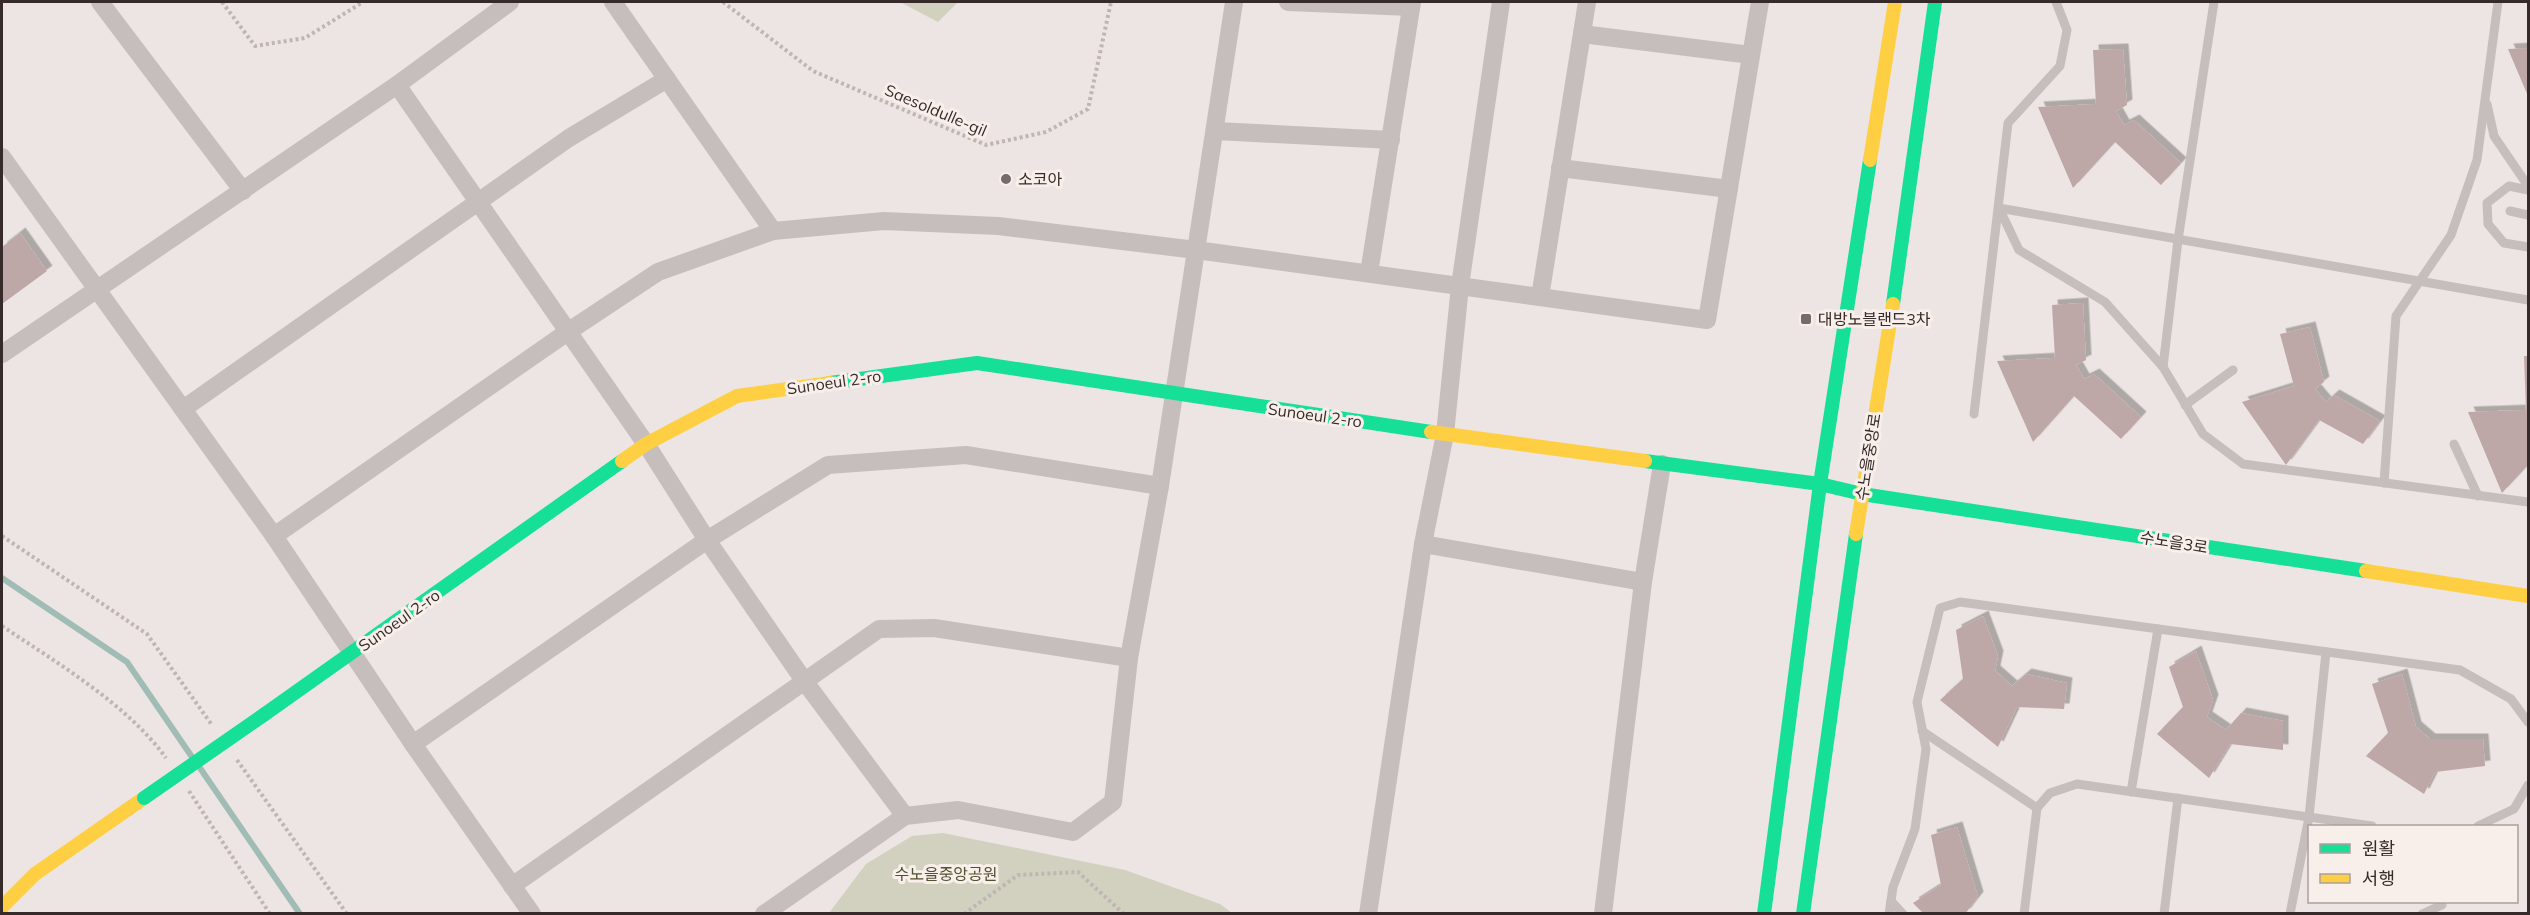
<svg xmlns="http://www.w3.org/2000/svg" width="2530" height="915" font-family="Mulish,'Noto Sans KR',sans-serif">
  <style>
    .green { fill: #d2d0be }
    .lines { fill: none; stroke-linecap: round; stroke-linejoin: round }
    .stream { stroke: #a0bcb5; stroke-width: 6 }
    .building { fill: #bea7a7; filter: url(#shadow) }
    .path { stroke: #bfb6b4; stroke-width: 4; stroke-dasharray: 3 3; stroke-linecap: butt }
    .lane { stroke: #c6bebc; stroke-width: 9 }
    .street { stroke: #c6bebc; stroke-width: 18 }
    .fast { stroke: #16e098; stroke-width: 14 }
    .slow { stroke: #ffcf43; stroke-width: 14 }
    .fast-bridge { stroke: #16e098; stroke-width: 14 }
    .poi-dot { fill: #766b6b; stroke: #f8efeb; stroke-width: 2 }
    .labels { text-anchor: middle; dominant-baseline: central; stroke-width: 6; stroke-linejoin: round; paint-order: stroke }
    .street-label { font-size: 16px; fill: #362a2a; stroke: #f8efeb }
    .poi-label { font-size: 16px; fill: #362a2a; stroke: #f8efeb; text-anchor: start }
    .park-label { font-size: 16px; fill: #4f5230; stroke: #f8efeb }
  </style>
  <defs>
    <filter id="shadow"><feDropShadow dx="5.5" dy="-5.5" stdDeviation="0" flood-color="#0004"/></filter>
  </defs>
  <rect width="100%" height="100%" fill="#ece5e3"/>
  <g class="green">
    <path d="M900,2H958L938,22Z"/>
    <path d="M943,833L1125,870L1220,904L1232,913H829L866,864L912,836Z"/>
  </g>
  <g class="lines">
    <g class="stream">
      <path d="M2,578L127,662L192,757"/>
      <path d="M200,768L300,914"/>
    </g>
  </g>
  <g class="building">
    <path d="M2528,48V96L2508,49Z"/>
    <path d="M2123,49L2127,105L2116,111L2124,125L2134,120L2181,163L2161,185L2115,142L2073,188L2038,107L2096,104L2093,50Z"/>
    <path d="M20,233L47,271L2,304V247Z"/>
    <path d="M2083,303L2086,360L2076,365L2084,379L2094,374L2141,417L2121,439L2074,396L2033,442L1997,361L2055,358L2052,305Z"/>
    <path d="M2310,327L2324,382L2315,389L2326,402L2334,395L2380,421L2363,444L2319,420L2286,465L2242,402L2294,386L2280,334Z"/>
    <path d="M2524,356H2528V465L2502,493L2468,412L2526,410Z"/>
    <path d="M1983,616L1998,656L1995,671L2012,686L2026,674L2067,683L2064,709L2017,707L1998,747L1940,700L1963,679L1956,630Z"/>
    <path d="M2196,651L2213,700L2207,717L2226,730L2241,713L2283,721V750L2230,744L2209,778L2157,734L2183,707L2169,667Z"/>
    <path d="M2402,674L2416,727L2430,739H2483L2485,766L2435,772L2424,794L2366,756L2388,733L2372,684Z"/>
    <path d="M1957,827L1978,897L1965,914H1924L1913,903L1941,885L1931,835Z"/>
  </g>
  <g class="lines">
    <g class="path">
      <path d="M222,2L255,46L305,38L363,2"/>
      <path d="M723,2L813,71L986,145L1046,132L1088,109L1111,2"/>
      <path d="M2,536L147,634L212,725"/>
      <path d="M2,626C57,663 127,704 166,758"/>
      <path d="M237,760L347,914"/>
      <path d="M189,791L270,914"/>
      <path d="M964,914L1018,875L1078,872L1124,914"/>
    </g>
    <g class="lane">
      <path d="M2487,104L2494,136L2528,186"/>
      <path d="M2528,190L2509,186L2487,203L2488,224L2504,243L2528,247"/>
      <path d="M1999,208L2019,250L2105,302L2163,367L2203,434L2243,464L2528,502"/>
      <path d="M1999,208L2528,300"/>
      <path d="M2510,211L2528,215"/>
      <path d="M2163,367L2178,240L2214,2"/>
      <path d="M2185,405L2233,370"/>
      <path d="M1974,414L2008,123L2060,66L2067,30L2056,2"/>
      <path d="M2454,444L2478,496"/>
      <path d="M2384,483L2396,316L2451,235L2477,160L2498,2"/>
      <path d="M1922,731L2037,808"/>
      <path d="M2131,792L2158,629"/>
      <path d="M2478,826L2514,809L2528,785"/>
      <path d="M1891,901L1903,914"/>
      <path d="M1889,914L1893,887L1915,829L1926,749L1917,702L1940,608L1960,602L2460,670L2511,699L2528,722"/>
      <path d="M2024,914L2037,808L2050,793L2077,784L2372,826"/>
      <path d="M2164,914L2178,798"/>
      <path d="M2290,914L2309,817L2326,652"/>
      <path d="M2422,914L2442,905"/>
    </g>
    <g class="street">
      <path d="M100,2L243,191"/>
      <path d="M613,2L773,231"/>
      <path d="M1288,2L1411,7"/>
      <path d="M1582,34L1751,55"/>
      <path d="M397,85L646,444L707,540L805,682L905,816"/>
      <path d="M1216,131L1391,140"/>
      <path d="M2,157L274,536L413,744L532,914"/>
      <path d="M1560,168L1729,189"/>
      <path d="M1369,273L1412,2"/>
      <path d="M1540,297L1587,2"/>
      <path d="M2,354L397,85L510,2"/>
      <path d="M183,409L569,138L667,79"/>
      <path d="M274,536L569,331L658,272L773,231L884,221L998,226L1196,250L1707,320L1760,2"/>
      <path d="M1423,544L1643,582"/>
      <path d="M413,744L707,540L828,465L966,455L1160,486"/>
      <path d="M512,886L879,629L934,628L1129,658"/>
      <path d="M764,914L905,816L958,810L1073,832L1113,802L1129,658L1160,486L1234,2"/>
      <path d="M1368,914L1423,544L1445,434L1460,286L1501,2"/>
      <path d="M1603,914L1643,582L1662,464"/>
    </g>
    <g class="fast">
      <path d="M1893,304L1935,2"/>
      <path d="M830,383L977,363L1431,432"/>
      <path d="M1645,461L1820,484L1862,494L2366,571"/>
      <path d="M265,714L622,461"/>
      <path d="M1764,914L1820,484L1870,160"/>
      <path d="M1803,914L1856,534"/>
    </g>
    <g class="slow">
      <path d="M1870,160L1895,2"/>
      <path d="M1431,432L1645,461"/>
      <path d="M622,461L646,444L737,396L830,383"/>
      <path d="M1856,534L1893,304"/>
      <path d="M2366,571L2528,596"/>
      <path d="M2,907L35,874L144,798"/>
    </g>
    <path class="fast-bridge" d="M144,798L265,714"/>
  </g>
  <g class="poi-dot">
    <circle cx="1006" cy="179" r="6"/>
    <rect x="1800" y="313" width="12" height="12" rx="3"/>
  </g>
  <g class="labels">
    <g class="street-label">
      <text transform="translate(936 110) rotate(23)">Saesoldulle-gil</text>
      <text transform="translate(834 382) rotate(-8)">Sunoeul 2-ro</text>
      <text transform="translate(1315 415) rotate(8)">Sunoeul 2-ro</text>
      <text transform="translate(1868 457) rotate(-81)">수노을중앙로</text>
      <text transform="translate(2174 542) rotate(9)">수노을3로</text>
      <text transform="translate(399 620) rotate(-35)">Sunoeul 2-ro</text>
    </g>
    <g class="poi-label">
      <text x="1018" y="179">소코아</text>
      <text x="1818" y="319">대방노블랜드3차</text>
    </g>
    <g class="park-label">
      <text x="946" y="874">수노을중앙공원</text>
    </g>
  </g>
  <rect width="2530" height="915" fill="none" stroke="#362a2a" stroke-width="6"/>
  <rect x="2308" y="825" width="210" height="78" fill="#f8efeb" stroke="#aaa09e" stroke-width="1.5"/>
  <rect x="2320" y="844" width="30" height="9" fill="#16e098" stroke="#aaa09e" stroke-width="1.5"/>
  <text x="2362" y="855" font-size="18" fill="#362a2a">원활</text>
  <rect x="2320" y="874" width="30" height="9" fill="#ffcf43" stroke="#aaa09e" stroke-width="1.5"/>
  <text x="2362" y="885" font-size="18" fill="#362a2a">서행</text>
</svg>
